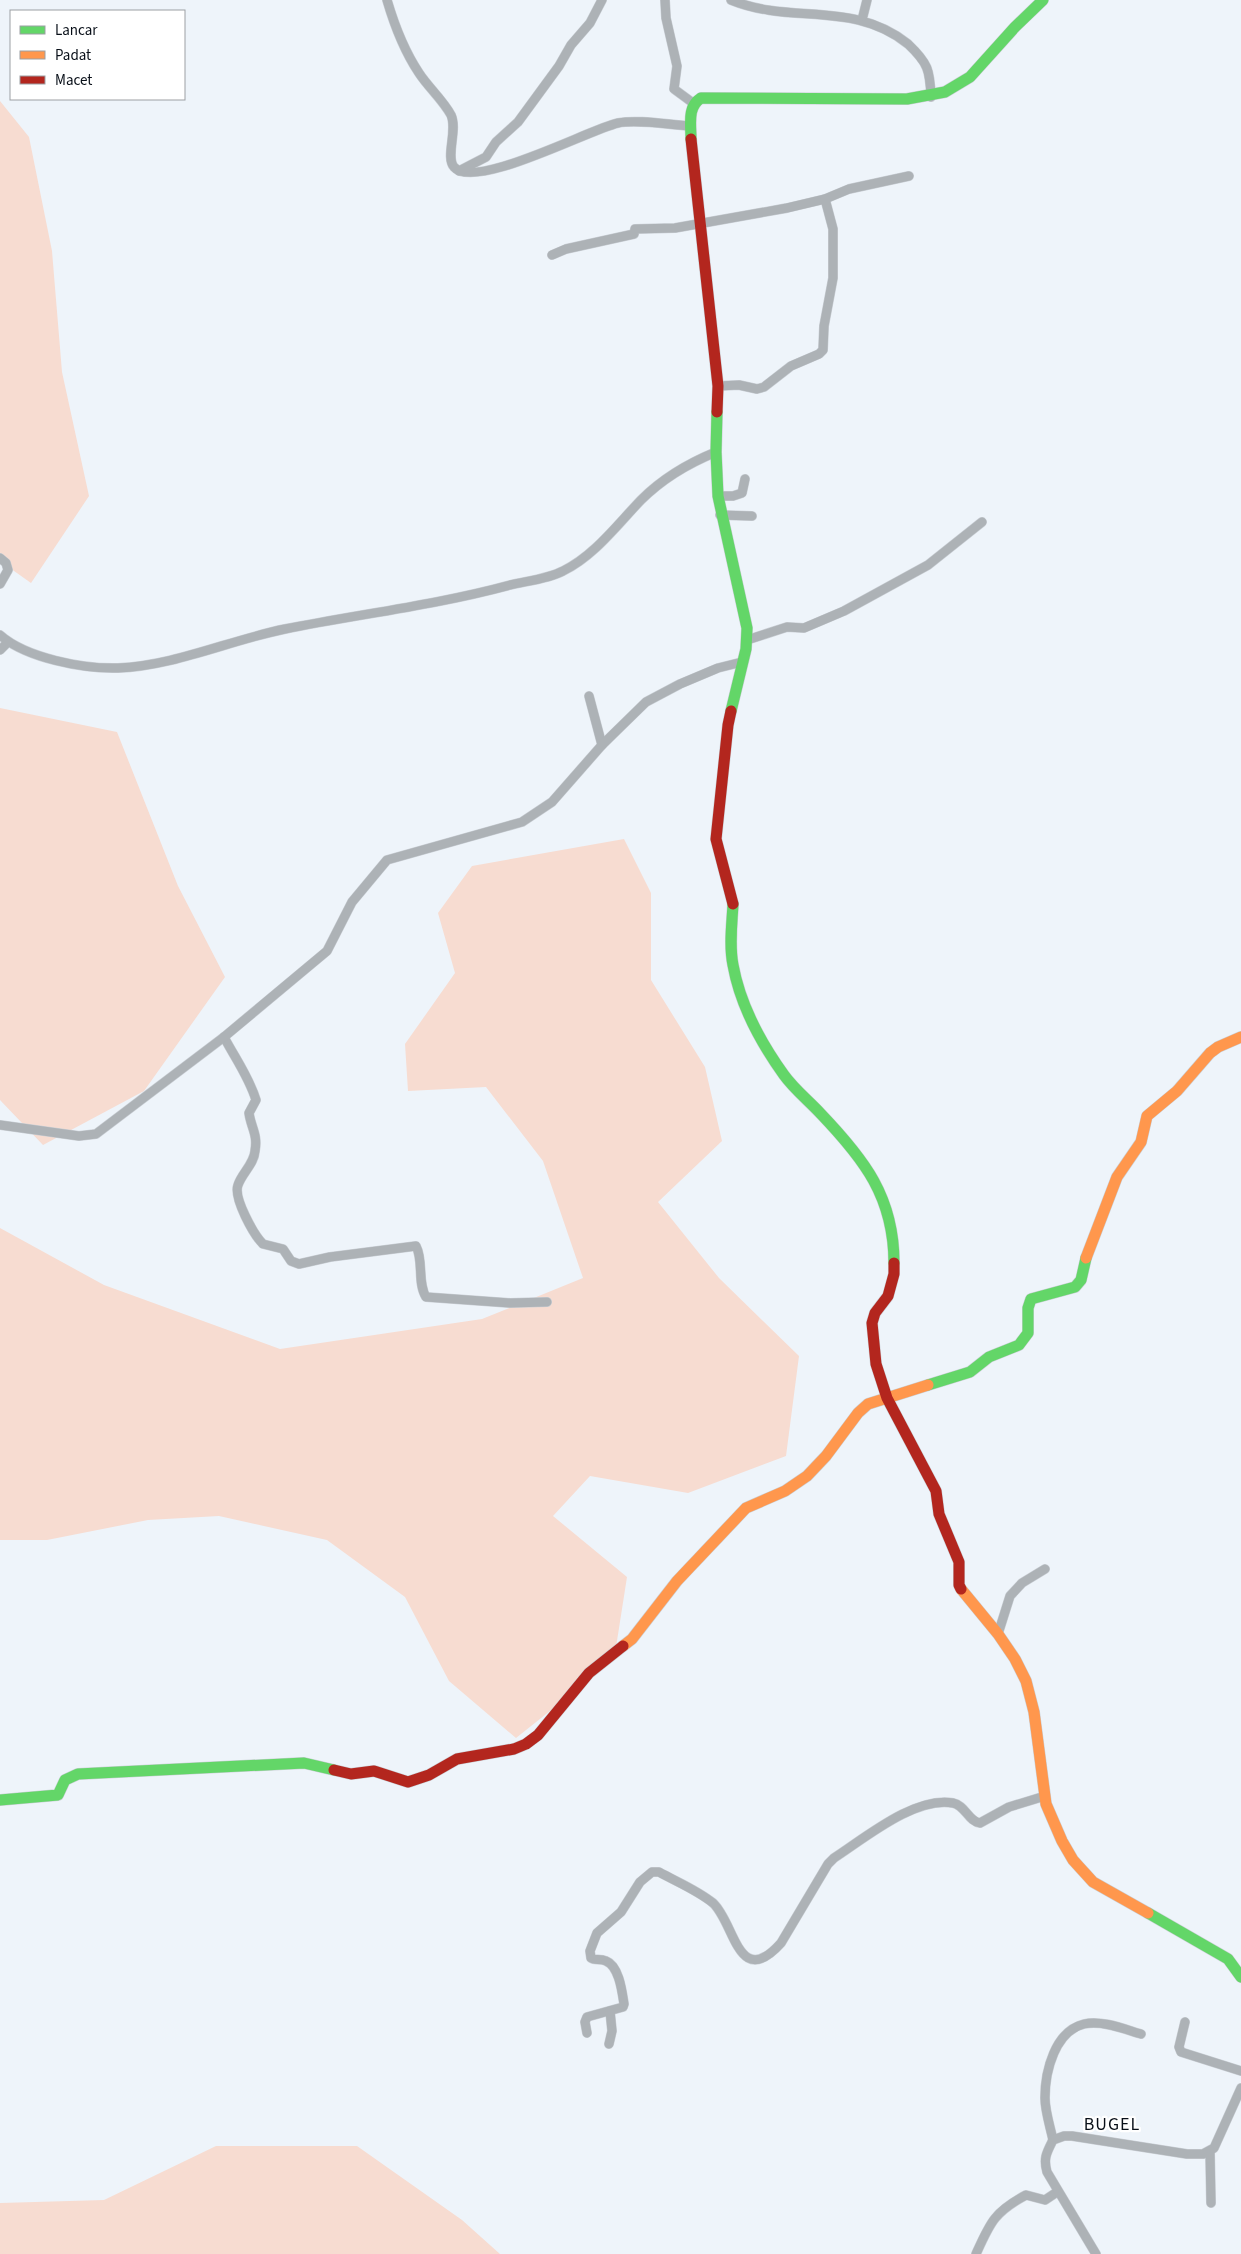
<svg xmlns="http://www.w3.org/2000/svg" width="1241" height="2254" font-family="'Source Sans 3',sans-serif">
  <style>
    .green { fill: #f7dcd1 }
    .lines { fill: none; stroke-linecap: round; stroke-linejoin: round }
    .street-casing { stroke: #cacfd5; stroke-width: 10 }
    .fast-casing { stroke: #cacfd5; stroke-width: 12 }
    .slow-casing { stroke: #cacfd5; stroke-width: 12 }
    .jam-casing { stroke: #cacfd5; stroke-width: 12 }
    .street { stroke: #adb2b6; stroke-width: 9 }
    .fast { stroke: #63d668; stroke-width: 11 }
    .slow { stroke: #ff974d; stroke-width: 11 }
    .jam { stroke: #b3261e; stroke-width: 11 }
    .labels { text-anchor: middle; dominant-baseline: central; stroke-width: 4.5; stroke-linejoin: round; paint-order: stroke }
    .quarter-label { font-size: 18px; letter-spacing: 1px; fill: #080f18; stroke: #fff }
  </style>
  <rect width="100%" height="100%" fill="#eef4fa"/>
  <g class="green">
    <path d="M0,101L29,137L52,251L62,372L89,496L31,583L0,561Z"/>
    <path d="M0,708L117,732L178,886L225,977L144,1091L43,1145L0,1100Z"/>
    <path d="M624,839L651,893V980L705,1067L722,1141L658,1202L719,1278L799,1356L786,1456L688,1493L590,1476L553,1516L627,1577L614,1660L516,1738L449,1681L405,1597L327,1540L219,1516L148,1520L47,1540H0V1228L104,1285L280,1349L482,1319L583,1278L543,1161L486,1087L408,1091L405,1044L455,973L438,913L472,866Z"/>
    <path d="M216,2146H357L462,2220L500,2254H0V2203L104,2200Z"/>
  </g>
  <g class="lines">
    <g class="street-casing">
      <g id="street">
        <path d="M387,0C394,24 405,52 419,73C428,87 443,100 451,115C458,130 445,157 454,167C474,191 590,129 618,123C639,119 669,125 690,126"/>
        <path d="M665,0L666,18L677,66L674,89L693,103"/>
        <path d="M731,0C792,25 853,0 908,44C928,63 930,70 931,97"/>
        <path d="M863,16L867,0"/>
        <path d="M459,171L486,157L496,142L518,122L559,66L571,45L590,23L602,0"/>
        <path d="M552,255L566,249L634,234L635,229L675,228L787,208L825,199L849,189L909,176"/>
        <path d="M718,386L739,385L757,389L764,387L791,366L819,354L823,350L824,326L833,278V229L825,199"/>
        <path d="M718,496H733L742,493L745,479"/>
        <path d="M720,515L752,516"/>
        <path d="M0,558L6,563L8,570L0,584"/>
        <path d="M0,635C26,658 83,669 118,668C174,666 230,640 285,629C360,614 436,605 510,585C527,581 548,579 563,571C594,556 617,525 641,500C661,480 689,463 716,452"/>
        <path d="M747,640L787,627L804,628L844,611L928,565L982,522"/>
        <path d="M0,650L8,642"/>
        <path d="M589,696L602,745"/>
        <path d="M224,1037C235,1058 249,1077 256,1100L249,1113C251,1128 258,1134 255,1151C254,1164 242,1173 238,1185C233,1198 254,1235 263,1244L283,1249L291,1261L299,1264L330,1257L416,1246C424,1261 417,1283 426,1297L510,1303L547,1302"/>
        <path d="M0,1125L79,1136L96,1134L224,1037L327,951L352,902L387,860L522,822L552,802L602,745L646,702L680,684L718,668L742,662"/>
        <path d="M998,1634L1010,1596L1022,1583L1045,1569"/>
        <path d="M1185,2022L1179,2047L1181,2052L1241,2071"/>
        <path d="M587,2033L585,2022L587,2017L623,2007L624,2004C622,1991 619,1966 606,1961C600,1958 595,1961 591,1958L590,1951L597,1933L621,1912L640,1882L652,1872H659C677,1882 697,1890 713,1903C735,1923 738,1991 781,1943L828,1864L834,1858C865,1838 915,1796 953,1803C965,1805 969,1822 980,1823L1009,1807L1045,1796"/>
        <path d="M609,2044L612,2031L610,2011"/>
        <path d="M1053,2140C1050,2126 1045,2111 1045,2098C1045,2071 1055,2031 1084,2024C1102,2020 1124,2029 1141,2034"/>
        <path d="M1210,2152L1211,2203"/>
        <path d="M976,2254C990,2223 994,2212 1026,2195L1045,2200L1057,2192"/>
        <path d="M1096,2254L1047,2172C1043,2158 1047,2152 1053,2140L1064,2136H1072L1187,2154H1203L1214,2148L1241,2088"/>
      </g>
    </g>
    <g class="fast-casing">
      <g id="fast">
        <path d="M691,139C691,124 687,107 701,98L907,99L945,92L970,77L1015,27L1043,0"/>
        <path d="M717,412L716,452L718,496L747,628L746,649L731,711"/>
        <path d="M733,904C732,924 729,945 733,965C740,1004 761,1043 784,1075C794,1089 809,1101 821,1114C864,1159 894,1197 894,1263"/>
        <path d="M928,1385L970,1372L989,1357L1019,1345L1028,1333V1308L1031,1299L1075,1287L1081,1280L1086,1258"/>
        <path d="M0,1800L58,1795L65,1780L78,1774L304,1763L334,1770"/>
        <path d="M1148,1913L1228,1959L1241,1977"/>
      </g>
    </g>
    <g class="slow-casing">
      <g id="slow">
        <path d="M1086,1258L1117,1177L1141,1142L1147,1116L1177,1091L1210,1053L1218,1047L1241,1037"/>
        <path d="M961,1589L998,1634L1015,1659L1026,1681L1034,1712L1046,1804L1062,1841L1073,1860L1093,1882L1148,1913"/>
        <path d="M623,1646L632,1639L677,1581L746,1508L785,1491L807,1476L826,1456L858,1413L868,1404L928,1385"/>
      </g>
    </g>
    <g class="jam-casing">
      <g id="jam">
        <path d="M691,139L718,386L717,412"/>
        <path d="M731,711L728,725L716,839L733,904"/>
        <path d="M894,1263V1274L888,1296L875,1313L872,1323L876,1364L887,1398L936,1491L939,1514L959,1562V1585L961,1589"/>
        <path d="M334,1770L351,1774L374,1771L408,1782L429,1775L457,1759L514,1749L526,1744L538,1735L589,1673L623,1646"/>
      </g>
    </g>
    <use href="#street" class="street"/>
    <use href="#fast" class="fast"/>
    <use href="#slow" class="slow"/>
    <use href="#jam" class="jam"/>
  </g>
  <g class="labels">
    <g class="quarter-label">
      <text x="1112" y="2124">BUGEL</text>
    </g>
  </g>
  <rect x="10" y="10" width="175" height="90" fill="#ffffff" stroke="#9c9fa3"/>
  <rect x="20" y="26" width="25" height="8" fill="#63d668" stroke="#9c9fa3"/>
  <text x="55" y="35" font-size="15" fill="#080f18">Lancar</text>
  <rect x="20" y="51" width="25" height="8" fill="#ff974d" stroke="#9c9fa3"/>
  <text x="55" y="60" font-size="15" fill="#080f18">Padat</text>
  <rect x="20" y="76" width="25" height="8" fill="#b3261e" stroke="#9c9fa3"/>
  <text x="55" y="85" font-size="15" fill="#080f18">Macet</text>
</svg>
